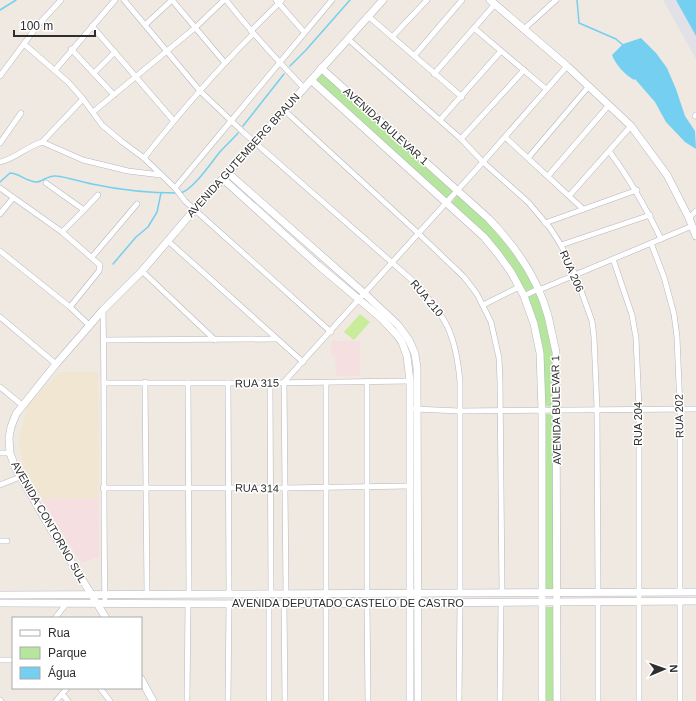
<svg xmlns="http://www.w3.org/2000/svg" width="696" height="701" font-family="Helvetica,sans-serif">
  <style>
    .industrial { fill: #e3e1e8 }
    .education { fill: #f0e6d1 }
    .medical { fill: #f5dfe0 }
    .green { fill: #b6e59e }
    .pitch { fill: #c9ec9a }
    .water { fill: #75cff0 }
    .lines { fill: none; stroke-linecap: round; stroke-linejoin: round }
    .stream { stroke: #75cff0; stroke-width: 1.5 }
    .street-casing { stroke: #b4b7c1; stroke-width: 6 }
    .secondary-casing { stroke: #b4b7c1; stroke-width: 8 }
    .street { stroke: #fff; stroke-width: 5 }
    .secondary { stroke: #fff; stroke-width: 7 }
    .labels { text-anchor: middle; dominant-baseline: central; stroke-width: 3; stroke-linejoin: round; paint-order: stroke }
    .street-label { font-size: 11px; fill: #2e2e2e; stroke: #fff }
  </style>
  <rect width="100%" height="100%" fill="#efe9e1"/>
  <path class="industrial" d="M663,0H696V59Z"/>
  <path class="education" d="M59,372H98L99,498L42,499L23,466L19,440L28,405L47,384H49Z"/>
  <g class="medical">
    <path d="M331,341H360V376H336L335,355H331Z"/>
    <path d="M99,498V557L81,563L42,499Z"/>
  </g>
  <g class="green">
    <path d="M323,73L453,191L446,199L315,81Z"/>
    <path d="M458,194L494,227L520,262L535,287L525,292L521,284L451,203Z"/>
    <path d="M538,293L541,303L554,353L555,407L544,406L543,355L527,297Z"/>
    <rect x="544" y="414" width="11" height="176"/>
    <path d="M545,607H555L556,701H545Z"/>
  </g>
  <path class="pitch" d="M360,314L370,322L354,340L344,332Z"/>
  <g class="water">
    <path d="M676,0H696V36Z"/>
    <path d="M641,38L656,53L667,68L676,89L685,116L695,131L696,149L685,142L666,122L655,102L635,79L634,80C624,74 616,65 612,55L623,44Z"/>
  </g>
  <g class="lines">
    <g class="stream">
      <path d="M577,0L579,23L616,39L624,46"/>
      <path d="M0,10L16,0"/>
      <path d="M290,66L306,50L350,0"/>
      <path d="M243,126L284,74"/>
      <path d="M0,182L10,173C19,173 25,181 36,182C42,182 48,175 56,176C68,177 80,182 92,184C120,190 149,193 178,193"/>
      <path d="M180,193C192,191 211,163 219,153C225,146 232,140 238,133"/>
      <path d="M113,264L136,237L148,227L157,212L161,193"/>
    </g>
    <g class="street-casing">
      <g id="street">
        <path d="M124,0L200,91L243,132L413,281C446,316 456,334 460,382V593"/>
        <path d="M172,0L225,63"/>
        <path d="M226,0C251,32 276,59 304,88"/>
        <path d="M276,0L304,32"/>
        <path d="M368,16L462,97"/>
        <path d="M145,25L172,0"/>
        <path d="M92,26L173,120"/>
        <path d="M474,28L546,89"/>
        <path d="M524,29L556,0"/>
        <path d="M251,31L282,0"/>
        <path d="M392,37L427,0"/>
        <path d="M348,39L461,139L483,162L528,202L550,228L561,245L575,274L592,321L594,337L597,409L598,592"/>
        <path d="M24,44L68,82L83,99L102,125L121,141L144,158L175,188L185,201L331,332"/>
        <path d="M71,49L114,95"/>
        <path d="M414,56L462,0"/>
        <path d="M55,70L115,0"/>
        <path d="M94,73L115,52"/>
        <path d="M434,74L495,4"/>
        <path d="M0,76L38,25L61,0"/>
        <path d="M284,110L418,233L464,277L477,294L491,322L499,358L500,381L502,592"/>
        <path d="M93,112L196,27L224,0"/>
        <path d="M695,116L696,115"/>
        <path d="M440,120L501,51"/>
        <path d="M505,137L583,209"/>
        <path d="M461,139L524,70"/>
        <path d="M42,142L83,99"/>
        <path d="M0,143L21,113"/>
        <path d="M609,151C630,179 646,208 661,239"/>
        <path d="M144,158C178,115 214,73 253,34"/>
        <path d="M528,158L589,86"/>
        <path d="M0,162C15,159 26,147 42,142L83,160L128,171L161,175"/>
        <path d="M548,176L609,105"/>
        <path d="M46,183L84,210"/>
        <path d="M0,188L62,232L100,265L99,271L70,307"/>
        <path d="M175,188L332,0"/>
        <path d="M569,196L631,126"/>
        <path d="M0,214L13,198"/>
        <path d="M689,218L696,211"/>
        <path d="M545,223L637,190"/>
        <path d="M62,232L84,210L98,195"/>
        <path d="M168,241L303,362"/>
        <path d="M651,243L664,277L674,314L677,337L680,409V592"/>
        <path d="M561,245L650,215"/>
        <path d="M0,251L70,307L90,326"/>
        <path d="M92,257L137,204"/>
        <path d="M613,259L632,315L636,338L639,409V701"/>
        <path d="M142,271L215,340"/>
        <path d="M539,290L692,226"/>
        <path d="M524,296L538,289"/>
        <path d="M483,305L519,287"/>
        <path d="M103,310C105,408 103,505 105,603"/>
        <path d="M0,317L56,364"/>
        <path d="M104,340L276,339"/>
        <path d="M145,382L147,594"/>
        <path d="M104,383H270L410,381"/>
        <path d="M188,383L189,594"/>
        <path d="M228,383L229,593"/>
        <path d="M270,383L271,593"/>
        <path d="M0,387L22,405"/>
        <path d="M415,409L459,411L696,409"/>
        <path d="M0,453H10"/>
        <path d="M0,485L20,477"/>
        <path d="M103,488H284L410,486"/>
        <path d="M0,541H7"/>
        <path d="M367,592V381"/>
        <path d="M286,593L284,382L483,162L567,66"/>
        <path d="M598,602V701"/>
        <path d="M284,603L285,701"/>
        <path d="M367,603L368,701"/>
        <path d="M269,604V701"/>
        <path d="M55,618L67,603"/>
        <path d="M0,660H13"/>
        <path d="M100,688L110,701"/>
        <path d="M62,694L68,701"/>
        <path d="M0,700L1,701"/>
        <path d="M56,701L67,688"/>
        <path d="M187,701L188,603"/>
        <path d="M228,701L229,603"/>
        <path d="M326,701V383"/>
        <path d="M459,701L460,602"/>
        <path d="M500,701L501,603"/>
        <path d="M680,701V601"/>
      </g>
    </g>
    <g class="secondary-casing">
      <g id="secondary">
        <path d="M490,0L567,66L631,126L667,175L689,218L696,236"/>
        <path d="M321,68L489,219C515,246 538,278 548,316C551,328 553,340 556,352L557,701"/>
        <path d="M311,80L484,237L498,254L511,272L524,296L534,324L540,353L542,410V701"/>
        <path d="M228,173L365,294L398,325L409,340L415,354L417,368L418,701"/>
        <path d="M223,179L318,265L381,318L396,334L402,342L407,356L410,381V701"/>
        <path d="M0,595L696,592"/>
        <path d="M0,603L269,604L696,601"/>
        <path d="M106,618L52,531L15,467L10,453L9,438L11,427L16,414L56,364L103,310L142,271L195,209L228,173L383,0"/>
        <path d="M141,679L153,701"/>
      </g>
    </g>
    <use href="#street" class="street"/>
    <use href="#secondary" class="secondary"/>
  </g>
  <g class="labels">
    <g class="street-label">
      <text transform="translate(386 126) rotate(42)">AVENIDA BULEVAR 1</text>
      <text transform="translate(243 155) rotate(-48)">AVENIDA GUTEMBERG BRAUN</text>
      <text transform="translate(572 271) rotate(66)">RUA 206</text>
      <text transform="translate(427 298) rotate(50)">RUA 210</text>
      <text transform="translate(257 383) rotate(-1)">RUA 315</text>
      <text transform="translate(556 410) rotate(-91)">AVENIDA BULEVAR 1</text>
      <text transform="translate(679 416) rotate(-91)">RUA 202</text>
      <text transform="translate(638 424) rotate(-90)">RUA 204</text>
      <text transform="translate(257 488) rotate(1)">RUA 314</text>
      <text transform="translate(49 522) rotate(60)">AVENIDA CONTORNO SUL</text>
      <text x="348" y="603">AVENIDA DEPUTADO CASTELO DE CASTRO</text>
    </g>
  </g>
  <rect x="12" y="617" width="130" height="72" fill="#ffffff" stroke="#ababab"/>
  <rect x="20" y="630" width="20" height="6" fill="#ffffff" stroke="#ababab"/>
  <text x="48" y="637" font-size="12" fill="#2e2e2e">Rua</text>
  <rect x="20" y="647" width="20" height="12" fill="#b6e59e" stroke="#ababab"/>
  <text x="48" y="657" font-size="12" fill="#2e2e2e">Parque</text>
  <rect x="20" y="667" width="20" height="12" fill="#75cff0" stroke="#ababab"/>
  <text x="48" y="677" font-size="12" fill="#2e2e2e">Água</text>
  <g transform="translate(664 669) rotate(88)" stroke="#ffffff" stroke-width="3" paint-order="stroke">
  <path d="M0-3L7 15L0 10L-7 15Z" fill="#2e2e2e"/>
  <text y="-6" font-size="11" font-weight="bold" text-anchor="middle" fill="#2e2e2e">N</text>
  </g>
  <path d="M14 30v6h81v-6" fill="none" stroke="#2e2e2e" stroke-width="2"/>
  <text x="20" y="30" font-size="12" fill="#2e2e2e" stroke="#ffffff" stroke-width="3" paint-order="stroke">100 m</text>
</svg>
